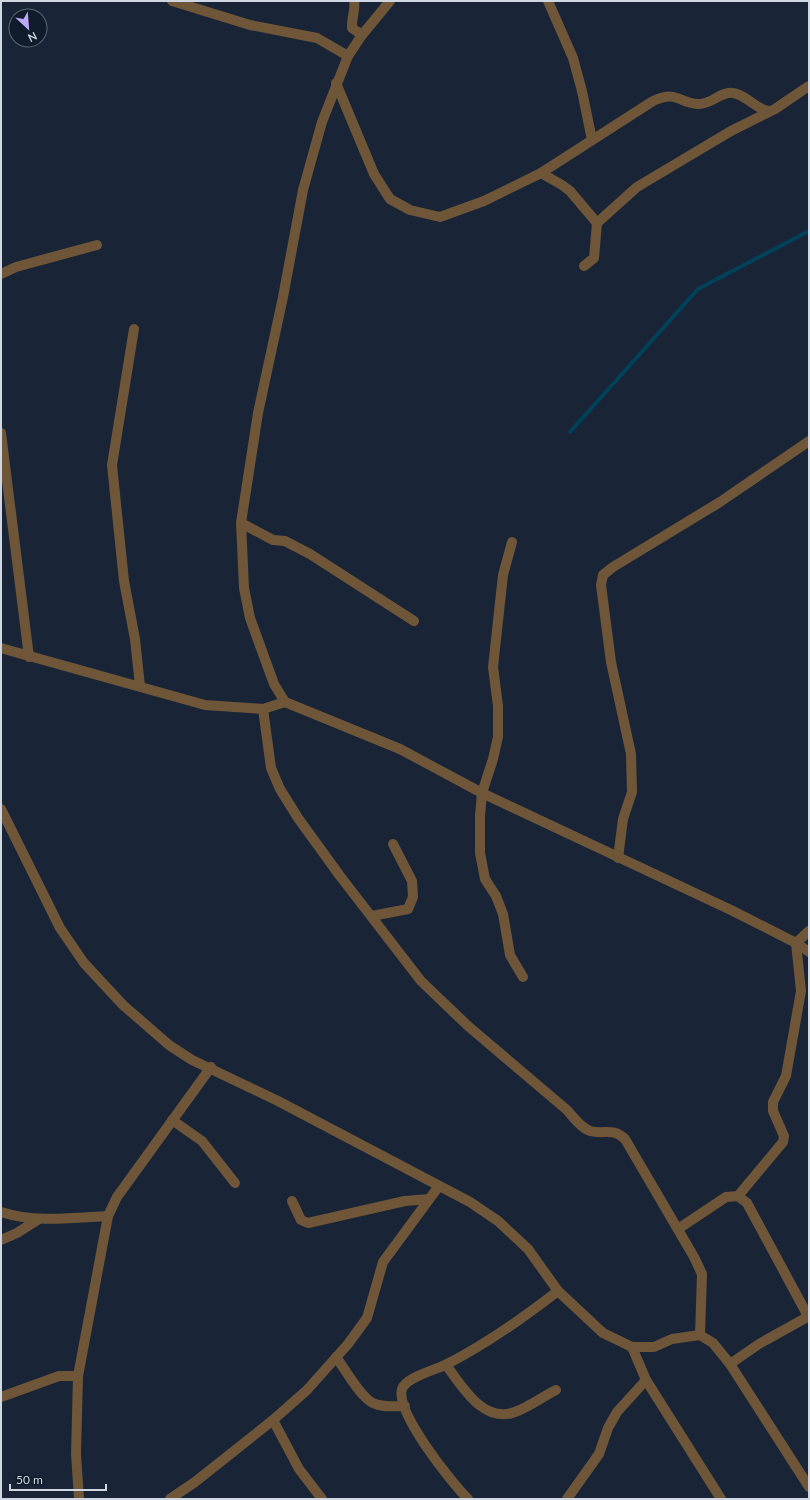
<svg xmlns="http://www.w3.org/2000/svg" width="810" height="1500" font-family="Lato,sans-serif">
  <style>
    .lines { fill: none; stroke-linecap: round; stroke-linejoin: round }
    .stream { stroke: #004259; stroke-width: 4 }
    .minor { stroke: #6f5639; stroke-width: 10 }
  </style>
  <rect width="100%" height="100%" fill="#192536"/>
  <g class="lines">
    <path class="stream" d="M570,432L698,289L809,231"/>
    <g class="minor">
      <path d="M172,1L250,25L317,38L348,56"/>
      <path d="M354,1C356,9 351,19 352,28L362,35"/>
      <path d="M390,1L362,35L348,56L322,122L303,190L283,297L258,413L241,523L244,588L250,618L274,684L285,702L400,749L482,793L733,911L796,943L809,952"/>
      <path d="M548,1L573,58L582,91L592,140"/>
      <path d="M336,83L374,174L390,199L410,210L440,217L484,201L541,173L653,101C678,90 678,103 698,104C711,105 721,91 733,93C747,95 755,109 769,111"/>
      <path d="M541,173L562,185L570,191L597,223"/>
      <path d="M584,266L594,258L597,223L637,187L731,131L775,109L809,86"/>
      <path d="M1,274L16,267L97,245"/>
      <path d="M134,329L112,465L124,581L135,639L140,686"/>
      <path d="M1,433L29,657"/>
      <path d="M241,523L273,540L285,541L310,554L414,621"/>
      <path d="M512,542L503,575L493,667L498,706V737L493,759L482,793L480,816V853L485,879L496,896L503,914L510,955L523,977"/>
      <path d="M1,648L205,705L263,709L285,702"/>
      <path d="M263,709L271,768L280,789L298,818L340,876L421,981L468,1026L567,1110C573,1117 581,1128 590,1131C605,1135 612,1127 625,1139L694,1257L702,1274L700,1335"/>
      <path d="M1,809L60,928L84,963L123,1005L169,1045L192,1060L278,1101L470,1202L498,1221L528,1249L558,1291L603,1333L632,1347H654L672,1339L700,1335L713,1343L730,1364L809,1487"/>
      <path d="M618,858L623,819L632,792L631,754L611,662L601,585L603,575L613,567L720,502L809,441"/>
      <path d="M372,916L408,909L413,897L412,881L393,844"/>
      <path d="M172,1120L202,1141L235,1183"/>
      <path d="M738,1196L783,1142L784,1136L773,1111V1102L786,1076L801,991L796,943L809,931"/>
      <path d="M292,1201L301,1220L308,1223L405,1201L429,1199"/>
      <path d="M1,1212C36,1223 72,1218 108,1216"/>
      <path d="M678,1229L726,1197L738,1196L747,1203L808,1316"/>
      <path d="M1,1240L17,1233L39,1219"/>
      <path d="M632,1347L646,1380L721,1499"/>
      <path d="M336,1357C345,1369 361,1398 373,1403C383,1408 394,1406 405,1406"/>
      <path d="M730,1364L759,1344L809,1316"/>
      <path d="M446,1365C462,1386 483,1424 515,1412C529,1407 542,1397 556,1390"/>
      <path d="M1,1397L59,1376H78"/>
      <path d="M273,1420L299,1469L322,1499"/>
      <path d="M79,1499L76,1454L78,1376L108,1216L117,1197L211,1067"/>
      <path d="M170,1499L195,1482L273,1420L307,1390L348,1344L367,1318L383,1262L439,1186"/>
      <path d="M468,1499C451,1482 395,1412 402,1389C406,1377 436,1370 447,1364C487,1344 523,1318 558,1291"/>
      <path d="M567,1499L599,1454L608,1428L617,1412L646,1380"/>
    </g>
  </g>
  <rect width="810" height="1500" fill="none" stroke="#cfd7e3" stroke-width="4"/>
  <g transform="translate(28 28) rotate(154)"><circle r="19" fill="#101c2c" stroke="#5c6775"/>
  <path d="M0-3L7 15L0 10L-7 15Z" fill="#bda9f5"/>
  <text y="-6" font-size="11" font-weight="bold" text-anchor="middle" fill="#cfd7e3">N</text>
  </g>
  <path d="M10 1484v6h96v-6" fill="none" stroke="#cfd7e3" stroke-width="2"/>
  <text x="16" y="1484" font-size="12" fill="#cfd7e3" stroke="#101c2c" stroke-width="3" paint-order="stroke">50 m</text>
</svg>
